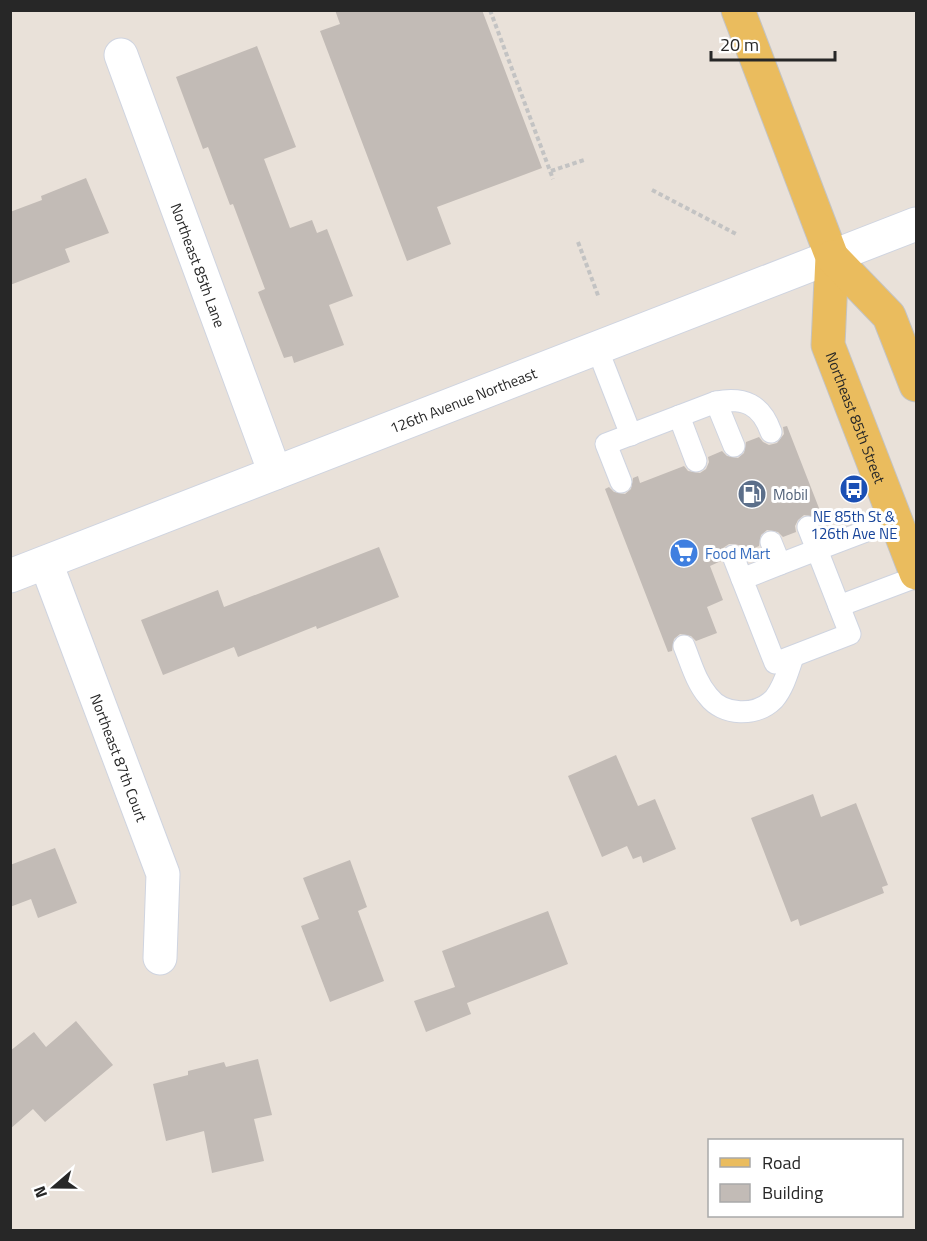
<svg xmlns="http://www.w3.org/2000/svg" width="927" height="1241" font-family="'Titillium Web',sans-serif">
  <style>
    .building { fill: #c2bbb6 }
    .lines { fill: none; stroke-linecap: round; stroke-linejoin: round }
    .lane-casing { stroke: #cfd4e0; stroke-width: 23 }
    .street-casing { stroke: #cfd4e0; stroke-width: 35 }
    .primary-casing { stroke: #c3c3c3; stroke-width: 35 }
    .path { stroke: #c3c3c3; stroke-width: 4; stroke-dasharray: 4.5 3; stroke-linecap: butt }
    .lane { stroke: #fff; stroke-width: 21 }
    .street { stroke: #fff; stroke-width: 33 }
    .primary { stroke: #eabc5e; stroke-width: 33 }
    .labels { text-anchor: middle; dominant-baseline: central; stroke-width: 6; stroke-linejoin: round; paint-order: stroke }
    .street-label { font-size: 15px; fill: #272727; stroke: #fff }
    .service-label { font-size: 15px; fill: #4e5e75; stroke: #fff; text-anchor: start }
    .transit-label { font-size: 15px; fill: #164399; stroke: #fff }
    .shop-label { font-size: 15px; fill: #366cbe; stroke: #fff; text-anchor: start }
  </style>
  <rect width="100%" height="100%" fill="#e9e1d9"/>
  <g class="building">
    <path d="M335,10H482L542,168L437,207L451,244L407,261L320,31L340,24Z"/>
    <path d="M257,46L296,147L264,159L290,228L312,220L317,233L327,229L353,296L329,305L344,345L294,363L292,356L284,358L258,292L265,289L233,204L230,205L208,147L203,149L176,77Z"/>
    <path d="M86,178L109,233L65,249L70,262L10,285V212L42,200L41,196Z"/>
    <path d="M787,426L824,521L820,523L815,517L804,515L798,520L795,526L796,532L783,537L778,532L767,530L761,535L759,546L745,552L741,546L735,544H729L723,548L721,554V561L710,566L723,600L707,607L717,633L696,641L691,636L680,634L674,639L672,651L668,652L605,489L609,487L614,492L625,494L631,489L633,478L638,476L640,483L684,466L688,471L700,473L706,469L709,462L708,457L722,451L727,456L738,458L744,453L746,442L759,437L763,442L769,445L777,443L784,434L783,427Z"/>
    <path d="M379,547L399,597L317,629L316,626L238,657L234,647L163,675L141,620L218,590L224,607Z"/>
    <path d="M616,755L638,806L655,799L676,849L643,863L641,856L633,859L627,846L602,857L568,776Z"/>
    <path d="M813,794L821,817L856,803L888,885L882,887L884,893L800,926L798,919L791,922L751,818Z"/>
    <path d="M55,848L77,903L38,918L31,899L10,907V865Z"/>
    <path d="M350,860L367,907L358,911L384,981L330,1002L301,926L319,919L303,878Z"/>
    <path d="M548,911L568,964L467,1003L471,1014L426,1032L414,1001L455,987L442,951Z"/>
    <path d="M76,1021L113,1065L45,1122L33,1109L10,1129V1051L34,1032L46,1047Z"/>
    <path d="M258,1059L272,1115L254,1119L264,1161L212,1173L204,1131L166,1141L153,1084L188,1075V1071L224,1062L226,1067Z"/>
  </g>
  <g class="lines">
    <g class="lane-casing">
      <g id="lane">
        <path d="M597,348L631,435"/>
        <path d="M679,416L696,461"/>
        <path d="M734,446L716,402C744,397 761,404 771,432"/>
        <path d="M621,482L606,444L716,402"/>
        <path d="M808,527L850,634L775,663L742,579C793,559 844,539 896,520"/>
        <path d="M771,542L780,564"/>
        <path d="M733,556L742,579"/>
        <path d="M839,606L916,577"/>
        <path d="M684,646C691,663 696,682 708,696C723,716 756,717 774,699C784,687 788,671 793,657"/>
      </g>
    </g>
    <g class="street-casing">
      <g id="street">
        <path id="s1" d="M121,55L275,473"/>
        <path id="s2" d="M46,563L163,874L160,958"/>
        <path id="s3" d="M10,576L916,224"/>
      </g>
    </g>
    <g class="primary-casing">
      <g id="primary">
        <path id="s4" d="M738,10L832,257L828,345L916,573"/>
        <path d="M832,257L889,316L916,385"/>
      </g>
    </g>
    <g class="path">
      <path d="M490,10L553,179"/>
      <path d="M551,171L584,160"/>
      <path d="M652,190L738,235"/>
      <path d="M578,242L599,298"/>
    </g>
    <use href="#lane" class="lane"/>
    <use href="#street" class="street"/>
    <use href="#primary" class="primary"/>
  </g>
  <defs>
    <g id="bus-disc" transform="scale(1.5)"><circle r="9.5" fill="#1a4fb4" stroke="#fff"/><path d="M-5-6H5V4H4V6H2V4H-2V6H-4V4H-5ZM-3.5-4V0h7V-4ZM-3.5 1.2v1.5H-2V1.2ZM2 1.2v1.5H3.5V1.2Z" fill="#fff"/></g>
    <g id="fuel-disc" transform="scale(1.5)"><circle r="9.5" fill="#5c6f8a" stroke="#fff"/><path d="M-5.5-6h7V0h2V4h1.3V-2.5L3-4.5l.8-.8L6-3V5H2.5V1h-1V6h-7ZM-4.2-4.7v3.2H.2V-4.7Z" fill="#fff"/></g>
    <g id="supermarket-disc" transform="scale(1.5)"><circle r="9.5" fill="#3f7fe0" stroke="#fff"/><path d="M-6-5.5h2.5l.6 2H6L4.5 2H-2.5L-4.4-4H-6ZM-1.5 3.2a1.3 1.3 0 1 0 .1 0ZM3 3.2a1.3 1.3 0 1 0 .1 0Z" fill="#fff"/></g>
  </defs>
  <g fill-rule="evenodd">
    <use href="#bus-disc" x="854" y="489"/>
    <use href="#fuel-disc" x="752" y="494"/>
    <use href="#supermarket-disc" x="684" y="553"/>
  </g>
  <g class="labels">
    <g class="street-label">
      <text stroke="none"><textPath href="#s1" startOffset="224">Northeast 85th Lane</textPath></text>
      <text stroke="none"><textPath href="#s3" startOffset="486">126th Avenue Northeast</textPath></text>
      <text stroke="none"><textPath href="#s4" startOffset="430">Northeast 85th Street</textPath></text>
      <text stroke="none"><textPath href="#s2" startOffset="208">Northeast 87th Court</textPath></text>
    </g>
    <g class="service-label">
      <text x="773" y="494">Mobil</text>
    </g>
    <g class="transit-label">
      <text x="854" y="516">NE 85th St &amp;<tspan x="854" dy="17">126th Ave NE</tspan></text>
    </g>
    <g class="shop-label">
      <text x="705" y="553">Food Mart</text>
    </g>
  </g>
  <rect width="927" height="1241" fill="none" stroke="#272727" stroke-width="24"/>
  <rect x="708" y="1139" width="195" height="78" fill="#ffffff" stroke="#a9a9a9" stroke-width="1.5"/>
  <rect x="720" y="1158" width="30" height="9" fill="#eabc5e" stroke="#a9a9a9" stroke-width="1.5"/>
  <text x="762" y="1169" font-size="18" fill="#272727">Road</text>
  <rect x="720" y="1184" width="30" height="18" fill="#c2bbb6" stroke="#a9a9a9" stroke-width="1.5"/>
  <text x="762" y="1199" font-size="18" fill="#272727">Building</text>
  <g transform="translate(54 1187) rotate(250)" stroke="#ffffff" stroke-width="4.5" paint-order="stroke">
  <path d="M0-4.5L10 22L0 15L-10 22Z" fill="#272727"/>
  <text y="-9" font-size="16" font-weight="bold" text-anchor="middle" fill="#272727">N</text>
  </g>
  <path d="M711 51v9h124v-9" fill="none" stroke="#272727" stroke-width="3"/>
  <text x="720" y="51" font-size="18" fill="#272727" stroke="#ffffff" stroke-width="4.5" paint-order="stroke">20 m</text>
</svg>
